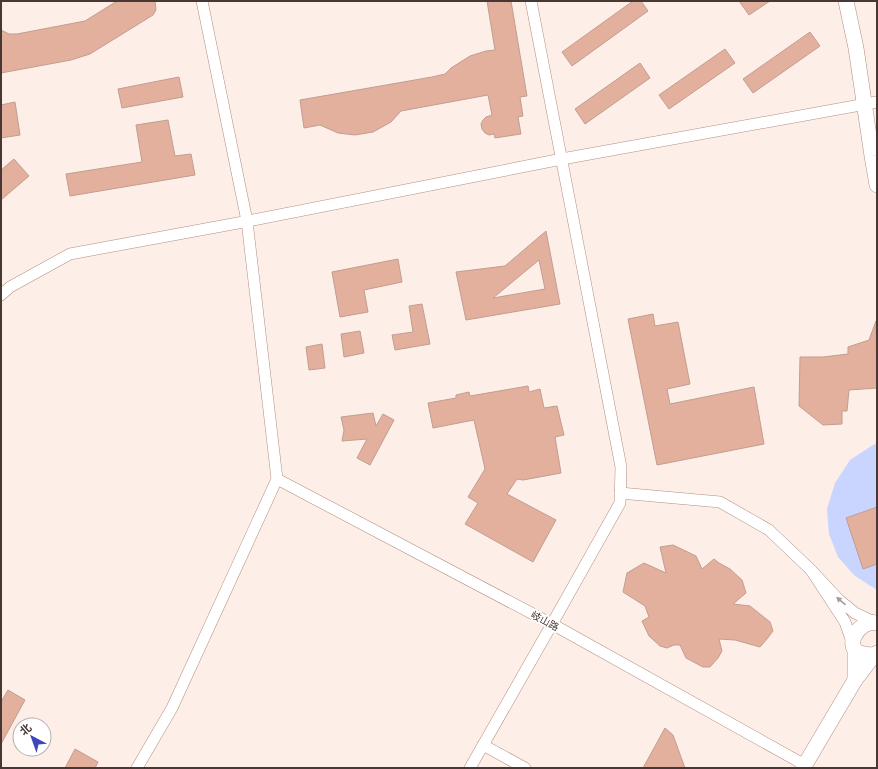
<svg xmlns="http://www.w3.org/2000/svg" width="878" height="769" font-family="'Titillium Web','Noto Sans SC',sans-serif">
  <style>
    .green { fill: #c9d5fe }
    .building { fill: #e2b09d; stroke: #c19e91; fill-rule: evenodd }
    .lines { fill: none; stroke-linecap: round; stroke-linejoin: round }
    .minor-casing { stroke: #b28f83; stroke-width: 12 }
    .secondary-casing { stroke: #b28f83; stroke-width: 16 }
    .minor { stroke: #fff; stroke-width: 11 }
    .secondary { stroke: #fff; stroke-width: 15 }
    .oneway { fill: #a39c99 }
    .labels { text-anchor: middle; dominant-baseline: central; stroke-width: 4; stroke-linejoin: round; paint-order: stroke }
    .street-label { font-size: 10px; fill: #473833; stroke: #fff }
  </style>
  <rect width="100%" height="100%" fill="#fdeee8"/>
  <path class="green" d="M877,443V590L855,576L838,557L829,534L827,509L835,483L850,460L873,445Z"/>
  <g class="building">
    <path d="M117,1H155L156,10L153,15L90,54L71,60L1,73V30L9,34H17L85,21Z"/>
    <path d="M487,1H511L527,96L520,97L523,116L518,117L521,134L495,138L494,134L489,135L485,133L482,129L481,124L483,120L486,117L492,115L488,95L401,111L391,122L373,132L355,135L338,133L320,125L304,128L300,100L432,77L445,74L451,68L470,56L486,51L495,50Z"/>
    <path d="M633,1H641L648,11L572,66L562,52Z"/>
    <path d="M739,1H770L749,15Z"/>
    <path d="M810,32L820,46L753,93L743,79Z"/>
    <path d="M725,49L735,63L669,109L659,95Z"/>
    <path d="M640,63L650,78L585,124L575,109Z"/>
    <path d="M179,77L183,97L122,108L118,89Z"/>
    <path d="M15,102L20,135L1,138V105Z"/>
    <path d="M168,120L175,156L191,154L195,175L70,196L66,174L142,162L136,125Z"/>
    <path d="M14,159L29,176L1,200V170Z"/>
    <path d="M546,231L560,304L466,320L456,272L505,266ZM539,260L545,289L493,298Z"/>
    <path d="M398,259L402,282L364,290L368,312L340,317L332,272Z"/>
    <path d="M422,304L430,344L395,350L392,335L413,332L409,306Z"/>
    <path d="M653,314L655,326L678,322L690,384L667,389L670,404L754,387L764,444L657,465L628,319Z"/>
    <path d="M876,321L877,388L849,390L847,411H842V424L823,425L799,406L800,357H823L848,354V347L869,340Z"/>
    <path d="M360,331L364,353L344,357L341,334Z"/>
    <path d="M322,344L325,368L309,370L306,347Z"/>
    <path d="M528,386L529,392L540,389L544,408L557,406L564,435L555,437L561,473L523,480L517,479L507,494L556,520L533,562L465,524L478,503L468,497L485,469L474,420L433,428L428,403L456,398V395L469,392L470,396Z"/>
    <path d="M373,413L376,426L383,414L394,420L370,465L357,458L367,439L342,441L344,430L341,417Z"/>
    <path d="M877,507V564L863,569L846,518Z"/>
    <path d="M673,545L696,556L702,569L714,559L719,563L730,569L742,580L746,593L733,604L750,606L770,622L773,631L767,639L760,647L735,640L719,639L722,651L718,658L710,667H703L686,658L680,645H674L667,648L660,646L649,636L642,621L649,617L645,606L623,592L627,573L644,563L666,573L660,547Z"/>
    <path d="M8,690L25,700L1,744V702Z"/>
    <path d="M665,728L673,735L685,768H643Z"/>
    <path d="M75,749L98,762L95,768H65Z"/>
  </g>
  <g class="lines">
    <g class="minor-casing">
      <g id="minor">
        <path d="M1,295L10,287L70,254L238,223L562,159L877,102"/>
        <path d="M277,479L552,624L805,765"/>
        <path d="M620,493L720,502L769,530L811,570"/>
        <path d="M852,642L845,622L811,570L839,600L855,613L874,622"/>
        <path d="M483,745L525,768"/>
        <path d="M137,768L172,708L277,479L247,221L202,1"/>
        <path d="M470,768L552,624L620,503L621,467L531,1"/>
      </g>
    </g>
    <g class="secondary-casing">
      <g id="secondary">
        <path d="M846,1L856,48L872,156L877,185"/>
        <path d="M877,623C858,618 840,652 865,654C869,655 873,656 877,653"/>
        <path d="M855,650V680L874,655"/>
        <path d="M803,768L855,680"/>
      </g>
    </g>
    <use href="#minor" class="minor"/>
    <use href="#secondary" class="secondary"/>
  </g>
  <defs><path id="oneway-solid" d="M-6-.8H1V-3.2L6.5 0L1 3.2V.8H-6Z"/></defs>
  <use class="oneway" href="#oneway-solid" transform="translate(841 601) rotate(-139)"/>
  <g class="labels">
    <g class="street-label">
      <text transform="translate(545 621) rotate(28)">岐山路</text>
    </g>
  </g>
  <rect width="878" height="769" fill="none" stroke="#473833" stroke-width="4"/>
  <g transform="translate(32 737) rotate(319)"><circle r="19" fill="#ffffff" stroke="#b5afad"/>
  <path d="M0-3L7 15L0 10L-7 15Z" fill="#3c47bb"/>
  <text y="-6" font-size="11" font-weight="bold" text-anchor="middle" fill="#473833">北</text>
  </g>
</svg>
